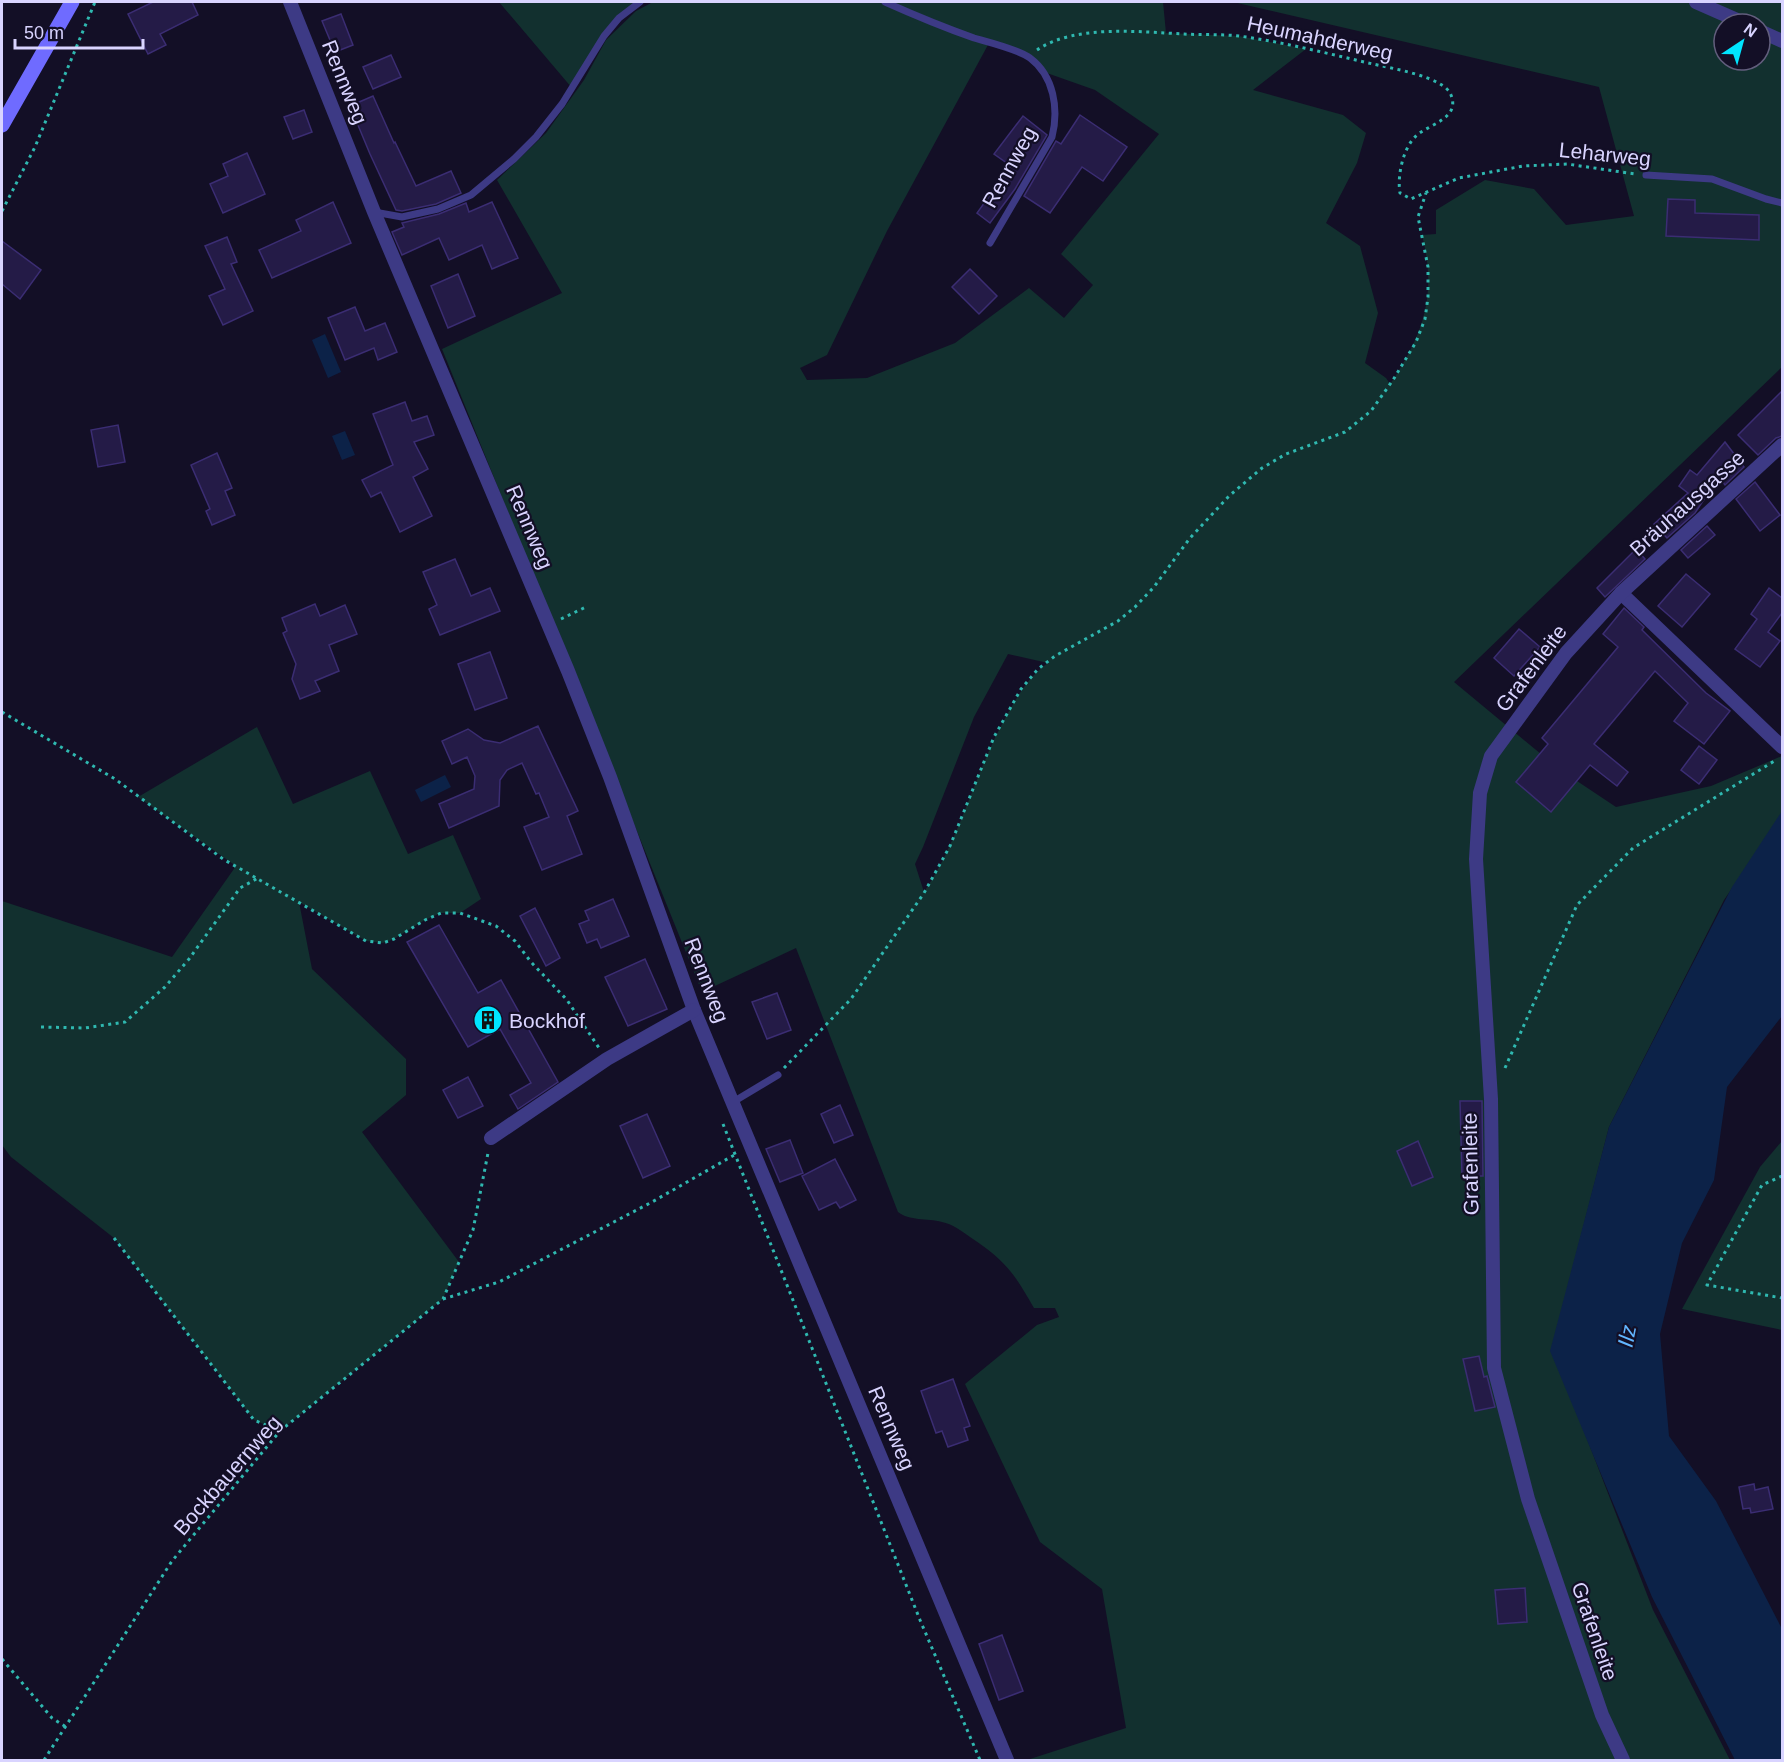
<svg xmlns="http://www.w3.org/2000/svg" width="1784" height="1762" font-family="Arial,sans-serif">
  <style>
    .green { fill: #12302f; fill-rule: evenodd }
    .water { fill: #0c2248 }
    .building { fill: #241b47; stroke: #3b2d73; stroke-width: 1.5 }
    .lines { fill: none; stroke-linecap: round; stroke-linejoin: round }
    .path { stroke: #2fb8b0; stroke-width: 3; stroke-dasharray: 3 4.5; stroke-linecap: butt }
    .lane { stroke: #3d3a85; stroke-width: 7 }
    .street { stroke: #3d3a85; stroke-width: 14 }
    .secondary { stroke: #6f6bff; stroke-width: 15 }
    .labels { text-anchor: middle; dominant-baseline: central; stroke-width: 4.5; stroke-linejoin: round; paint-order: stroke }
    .street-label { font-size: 21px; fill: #d9d4ff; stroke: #130f26 }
    .poi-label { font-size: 21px; fill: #d9d4ff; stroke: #130f26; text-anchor: start }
    .water-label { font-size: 22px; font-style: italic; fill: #62b6ff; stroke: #130f26 }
  </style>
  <rect width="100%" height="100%" fill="#130f26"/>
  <g class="green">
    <path d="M499,2H640L619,18L572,88Z"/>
    <path d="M653,2H1163L1166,33L1239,36L1306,49L1253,90L1343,115L1366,133L1357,163L1326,223L1360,246L1378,313L1365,363L1386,378L1390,384C1396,376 1400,368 1405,360C1429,318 1434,282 1422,235L1436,234V210L1485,180L1534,189L1566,225L1634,216L1599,87L1233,2H1782V367L1454,682L1559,769L1616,807L1711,786L1782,756V816L1724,900L1609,1127L1552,1348L1653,1610L1730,1760H1027L1126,1728L1102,1589L1040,1542L965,1384L1037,1325L1059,1317L1055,1308H1034C1014,1273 1005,1260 970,1237C962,1231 952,1224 942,1222C927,1218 909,1221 898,1212L796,948L702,992L442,349L562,293L497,180L546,133L584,80L606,40L636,11ZM1724,24H1760V60H1724ZM989,43L1029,56L1044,72L1095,90L1159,134L1061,254L1093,285L1064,318L1029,288L955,343L867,378L807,380L800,368L827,355L887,231ZM1008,654L1048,663C1029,676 1019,694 1008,713C975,770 961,838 924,892L915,864L923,847L974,717Z"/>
    <path d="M257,727L293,804L370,771L408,854L453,835L481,899L460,913H441L425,920L394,939L383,943L366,941L299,902L312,969L406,1059V1095L362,1132L459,1262L443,1299L280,1431L254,1420L114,1238L11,1157L2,1145V901L172,957L236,866L138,797Z"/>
    <path d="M1782,1141V1330L1682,1309L1760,1167Z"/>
  </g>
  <g class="water">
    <path d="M325,334L341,372L328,378L312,340Z"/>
    <path d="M345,431L355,455L342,460L332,436Z"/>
    <path d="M445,775L451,787L421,802L415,790Z"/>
    <path d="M1782,811V1016L1727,1087L1714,1180L1682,1243L1660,1334L1669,1436L1716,1501L1782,1629V1760H1735L1652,1597L1550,1351L1609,1127L1732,887Z"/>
  </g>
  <g class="building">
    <path d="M153,2H192L198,15L160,34L166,45L148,54L128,14Z"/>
    <path d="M341,14L353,45L335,52L322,21Z"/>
    <path d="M391,55L401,77L373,89L363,67Z"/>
    <path d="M373,96L394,143L395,142L416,186L451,171L461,193L436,204L402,211L396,210L370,154L350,106Z"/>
    <path d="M304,110L312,132L293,139L284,117Z"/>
    <path d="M1080,115L1127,147L1103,181L1082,167L1050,213L1024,196L1056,141L1061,144Z"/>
    <path d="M1023,116L1047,135L1015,189L990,223L977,213L1011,166L994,154Z"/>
    <path d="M247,153L265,194L223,213L210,184L228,176L223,164Z"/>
    <path d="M1668,199L1695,200V213L1759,215V240L1666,236Z"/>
    <path d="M333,202L351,243L272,278L259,250L301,231L296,220Z"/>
    <path d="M492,202L518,258L492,269L482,245L449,260L439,238L402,255L392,232L404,227L402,223L439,214L466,203L469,212Z"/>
    <path d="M227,237L237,262L231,264L253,311L223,325L209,296L225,289L205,246Z"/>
    <path d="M2,241L41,270L20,299L2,284Z"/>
    <path d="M970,269L997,296L979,314L952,287Z"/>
    <path d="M458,274L475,316L448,328L431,286Z"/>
    <path d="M355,307L365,331L385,323L397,352L378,360L374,348L345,360L328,318Z"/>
    <path d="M1782,391V436L1776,438L1758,455L1738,435Z"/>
    <path d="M405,402L412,421L427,416L434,435L414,442L428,469L413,477L432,516L400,532L381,492L371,497L362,480L393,465L373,414Z"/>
    <path d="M118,425L125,462L98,467L91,430Z"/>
    <path d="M1725,442L1744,467L1725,485L1719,477L1695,513L1667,538L1654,524L1688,493L1679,486L1690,470L1697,475Z"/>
    <path d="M217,453L232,488L225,491L235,515L212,525L206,511L210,509L191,465Z"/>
    <path d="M1755,482L1780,515L1760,531L1736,499Z"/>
    <path d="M1707,526L1715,535L1688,558L1681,550Z"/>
    <path d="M1636,549L1645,559L1605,597L1597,588Z"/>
    <path d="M455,559L471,596L490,588L500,611L440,635L429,609L437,605L423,572Z"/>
    <path d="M1686,574L1710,594L1682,627L1658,606Z"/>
    <path d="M1769,588L1782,598V613L1768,632L1780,641L1760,667L1735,649L1757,619L1751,614Z"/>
    <path d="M315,604L320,616L345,605L357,634L329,645L339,671L315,681L320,691L300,699L292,679L296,664L283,633L287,631L282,618Z"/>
    <path d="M1624,608L1644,627L1642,630L1706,693L1730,711L1704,744L1674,721L1688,703L1655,671L1594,744L1628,772L1617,786L1590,765L1551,812L1516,782L1548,744L1542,738L1618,647L1603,634Z"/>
    <path d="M1519,629L1540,647L1514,676L1494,658Z"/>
    <path d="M490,652L507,698L475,710L458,664Z"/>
    <path d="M538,726L578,811L567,816L582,854L542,870L524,827L549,817L539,793L536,794L522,763L507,770L500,780L499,806L449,828L439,804L474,789L475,776L467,757L452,764L442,741L468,729L484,740L500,743Z"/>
    <path d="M1699,746L1717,760L1699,784L1681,770Z"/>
    <path d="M613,899L629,936L601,948L597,939L587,943L579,924L589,920L585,911Z"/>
    <path d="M535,908L560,958L546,966L520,916Z"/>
    <path d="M439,925L478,993L501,980L558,1082L518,1109L510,1095L531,1083L500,1029L468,1047L407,942Z"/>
    <path d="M645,959L667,1009L628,1026L605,977Z"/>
    <path d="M777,993L791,1030L767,1039L752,1002Z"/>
    <path d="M468,1077L483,1106L458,1118L443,1090Z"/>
    <path d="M1460,1101H1482L1483,1176H1462Z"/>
    <path d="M840,1105L853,1135L834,1143L821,1114Z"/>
    <path d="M647,1114L670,1166L643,1178L620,1126Z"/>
    <path d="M790,1140L803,1173L780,1182L766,1149Z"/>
    <path d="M1418,1141L1433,1177L1412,1186L1397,1151Z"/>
    <path d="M835,1159L856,1200L840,1208L836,1202L819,1210L802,1176Z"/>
    <path d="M1479,1356L1484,1377L1487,1376L1495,1407L1475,1411L1463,1359Z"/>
    <path d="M953,1379L970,1426L964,1428L968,1440L948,1447L942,1431L936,1433L921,1391Z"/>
    <path d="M1754,1484L1755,1490L1768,1487L1773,1509L1751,1513L1750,1508L1743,1509L1739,1487Z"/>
    <path d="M1525,1588L1527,1622L1498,1624L1495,1590Z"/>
    <path d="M1002,1635L1023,1691L999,1700L979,1644Z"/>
  </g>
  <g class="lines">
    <g class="path">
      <path d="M1037,50C1075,24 1140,32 1184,34C1202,35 1221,34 1239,36C1284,42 1329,54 1373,64C1390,68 1445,77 1451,95C1460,118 1432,123 1417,135C1403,147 1397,176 1400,193L1411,199L1459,178L1523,166L1567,164L1635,174"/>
      <path d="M2,211L35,147L95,2"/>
      <path d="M561,619L588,606"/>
      <path d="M2,712L115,779L223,859L366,941L383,943L394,939L425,920L441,913H460L496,926L515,941L531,962L567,1000L599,1048"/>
      <path d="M41,1027L85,1028L125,1022L165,987L189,959L240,888L258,878"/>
      <path d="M784,1068L851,999L924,893L950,846L994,737L1021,689L1038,669L1055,656L1118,621L1135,607L1154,587L1190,538L1229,496L1262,468L1286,454L1345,432L1371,411L1393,380L1416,342L1425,319L1428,297V267L1418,217L1426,193"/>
      <path d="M1505,1068L1577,905L1633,848L1776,760"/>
      <path d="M723,1124L920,1620L980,1760"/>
      <path d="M1782,1176L1762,1185L1707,1285L1782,1298"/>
      <path d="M114,1238L254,1420L280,1431"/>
      <path d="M443,1299L499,1282L652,1202L736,1154"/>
      <path d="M2,1659L52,1718L66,1727"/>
      <path d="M44,1760L172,1561L280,1431L443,1299L473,1230L488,1153"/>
    </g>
    <g class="lane">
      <path d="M885,2C914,15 943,27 974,38C988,42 1020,50 1030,58C1054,76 1059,109 1052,137L990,243"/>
      <path d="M1646,175L1712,179L1766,199L1782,203"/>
      <path d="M374,212L402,217L438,209L471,195L514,159L536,137L562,104L604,36L619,18L640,2"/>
      <path d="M733,1102L778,1075"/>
    </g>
    <g class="street">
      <path d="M290,2L374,212L568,671L610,777L694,1010L1007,1760"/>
      <path d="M1696,2L1746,24"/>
      <path d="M1760,31L1782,41"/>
      <path d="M1621,593L1782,747"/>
      <path d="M491,1138L607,1059L694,1010"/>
      <path d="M1623,1760L1602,1715L1528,1499L1494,1368L1491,1099L1476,859L1480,793L1491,756L1566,653L1621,593L1782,445"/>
    </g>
    <path class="secondary" d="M2,125L72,2"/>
  </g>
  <defs>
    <g id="building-disc" transform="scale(1.5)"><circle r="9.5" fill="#00e5ff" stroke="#130f26"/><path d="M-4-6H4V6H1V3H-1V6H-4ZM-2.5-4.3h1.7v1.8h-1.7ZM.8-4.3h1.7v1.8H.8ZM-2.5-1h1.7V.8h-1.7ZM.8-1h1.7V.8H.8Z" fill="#111"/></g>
  </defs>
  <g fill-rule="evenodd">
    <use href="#building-disc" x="488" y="1020"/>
  </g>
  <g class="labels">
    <g class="street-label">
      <text transform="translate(1320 38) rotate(12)">Heumahderweg</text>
      <text transform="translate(345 82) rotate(68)">Rennweg</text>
      <text transform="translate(1605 154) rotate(6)">Leharweg</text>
      <text transform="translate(1009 167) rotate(-61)">Rennweg</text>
      <text transform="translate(1687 503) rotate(-42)">Bräuhausgasse</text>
      <text transform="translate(530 527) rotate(67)">Rennweg</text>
      <text transform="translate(1531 668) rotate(-53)">Grafenleite</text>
      <text transform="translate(707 980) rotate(69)">Rennweg</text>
      <text transform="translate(1470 1164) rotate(-91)">Grafenleite</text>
      <text transform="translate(892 1428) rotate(67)">Rennweg</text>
      <text transform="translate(227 1475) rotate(-49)">Bockbauernweg</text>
      <text transform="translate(1595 1631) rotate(71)">Grafenleite</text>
    </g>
    <g class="poi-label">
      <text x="509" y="1020">Bockhof</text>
    </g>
    <g class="water-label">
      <text transform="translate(1627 1336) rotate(-79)">Ilz</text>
    </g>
  </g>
  <rect width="1784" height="1762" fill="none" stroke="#d9d4ff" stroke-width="6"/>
  <g transform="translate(1742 42) rotate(36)"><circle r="28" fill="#130f26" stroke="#625e7d" stroke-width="1.5"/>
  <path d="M0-4.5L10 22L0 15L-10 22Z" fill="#00e5ff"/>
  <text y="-9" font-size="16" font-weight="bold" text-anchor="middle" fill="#d9d4ff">N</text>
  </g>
  <path d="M15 39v9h128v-9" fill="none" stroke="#d9d4ff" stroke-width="3"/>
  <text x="24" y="39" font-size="18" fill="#d9d4ff" stroke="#130f26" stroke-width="4.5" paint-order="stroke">50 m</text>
</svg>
